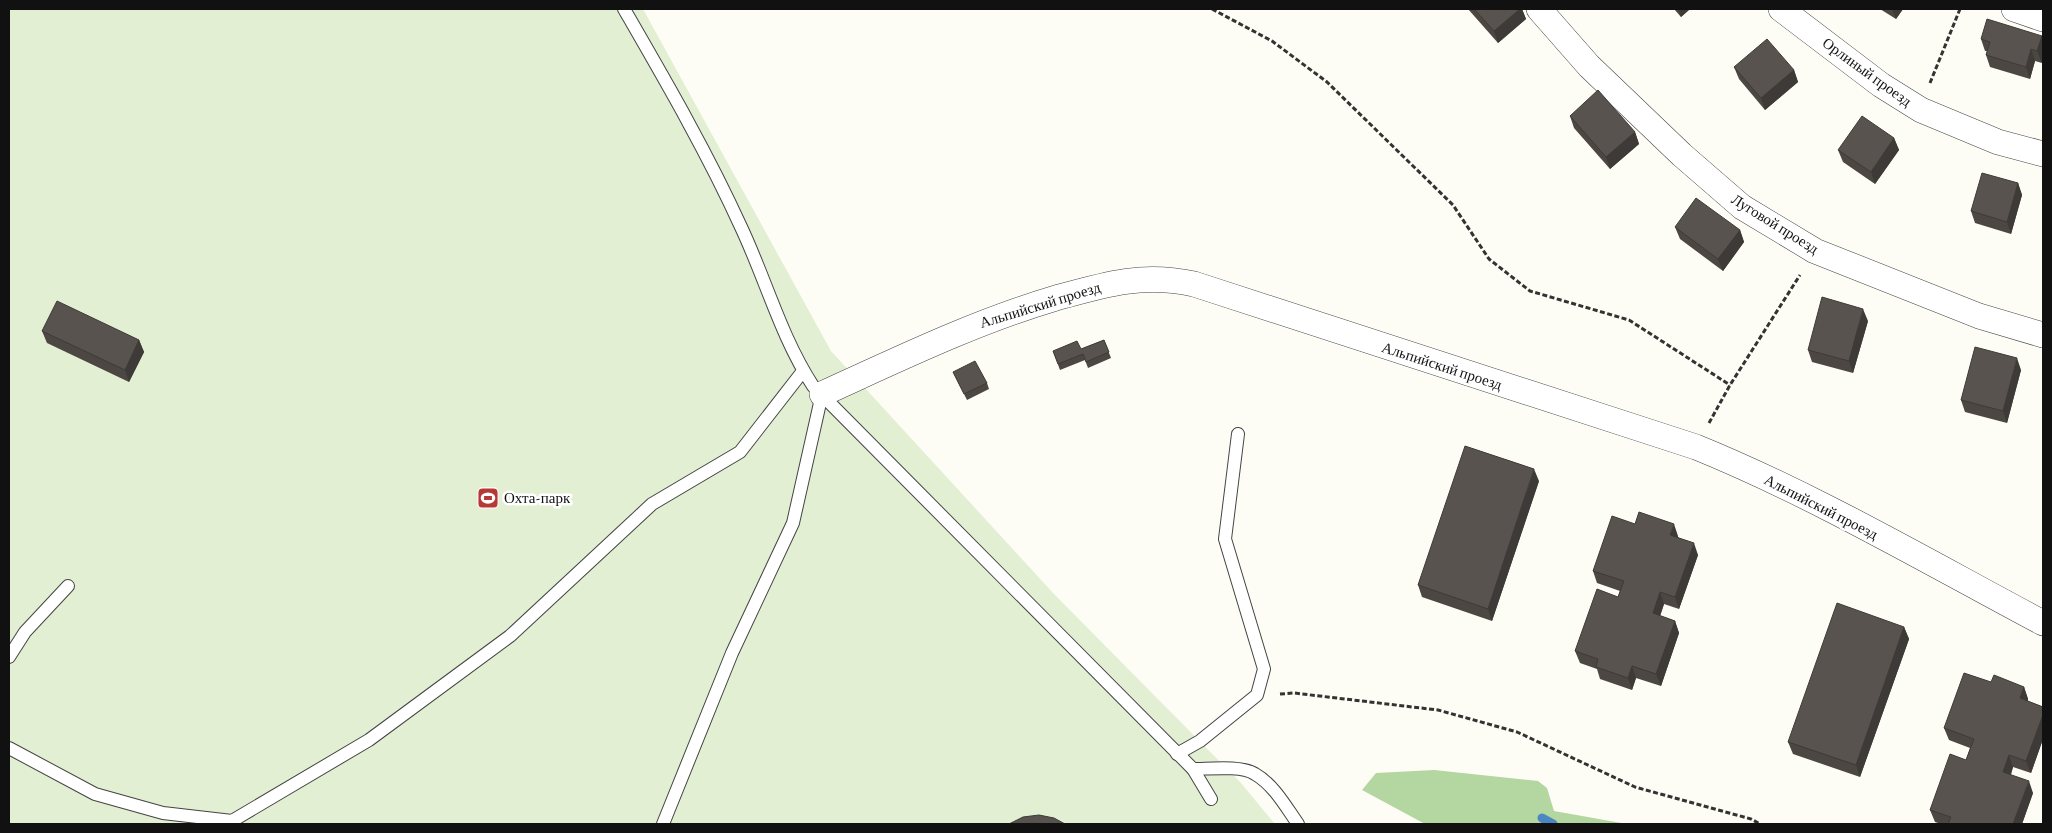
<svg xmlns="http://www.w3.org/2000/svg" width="2052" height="833" font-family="'Crimson Pro',serif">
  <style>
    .forest { fill: #b4d6a1 }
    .pitch { fill: #e2efd2 }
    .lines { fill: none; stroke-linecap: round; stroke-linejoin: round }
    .stream { stroke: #4b88c2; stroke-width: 9 }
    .lane-casing { stroke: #444; stroke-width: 14 }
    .street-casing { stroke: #444; stroke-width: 26 }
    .path { stroke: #333; stroke-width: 3; stroke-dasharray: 5 2.5; stroke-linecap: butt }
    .lane { stroke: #fff; stroke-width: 12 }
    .street { stroke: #fff; stroke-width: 25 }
    .wall { fill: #4c4743 }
    .shaded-wall { fill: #3e3a37 }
    .building { fill: #58534e; stroke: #3e3a37 }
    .labels { text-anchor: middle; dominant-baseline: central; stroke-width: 5; stroke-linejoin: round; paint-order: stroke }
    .street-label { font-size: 15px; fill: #111; stroke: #fff }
    .poi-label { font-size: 15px; fill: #111; stroke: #fff; text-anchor: start }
  </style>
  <rect width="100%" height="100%" fill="#fefdf5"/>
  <path class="forest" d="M1434,770L1538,781L1547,788L1554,811L1627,824H1425L1362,790L1376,773Z"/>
  <path class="pitch" d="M9,9H643L831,351L1054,594L1241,783L1275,824H9Z"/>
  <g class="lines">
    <path class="stream" d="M1542,818L1553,824"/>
    <g class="lane-casing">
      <g id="lane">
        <path d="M624,9C665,80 707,152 741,227C766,280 781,337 813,386L1193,769L1211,799"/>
        <path d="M9,657L25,632L68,586"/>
        <path d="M9,748L95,794L163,813L232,821L369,740L510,636L652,504L740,452L803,371"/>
        <path d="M1177,754L1200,741L1257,695L1264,669L1225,539L1238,434"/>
        <path d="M1193,769C1209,769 1241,765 1255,774C1274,785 1286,807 1298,824"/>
        <path d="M663,824L732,653L793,523L822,394"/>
      </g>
    </g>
    <g class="street-casing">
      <g id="street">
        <path d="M1539,9L1589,66L1682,155L1742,207L1815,251L1979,316L2043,335"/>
        <path d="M1781,9L1881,85L1921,110L1998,142L2043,154"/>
        <path d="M2014,9L2043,19"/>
        <path d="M822,394C899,359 975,322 1056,298C1106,284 1142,273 1194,284L1696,447C1814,495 1930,563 2043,623"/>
      </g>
    </g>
    <g class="path">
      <path d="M1212,9L1272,41L1327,82L1453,205L1489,259L1530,291L1629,320L1730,385"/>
      <path d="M1930,83L1960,9"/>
      <path d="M1709,423L1730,385L1800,275"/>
      <path d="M1280,694L1294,693L1438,710L1517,732L1635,787L1751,819L1760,824"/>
    </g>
    <use href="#lane" class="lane"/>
    <use href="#street" class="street"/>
  </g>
  <g class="wall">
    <path d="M1468,9H1522L1526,19L1498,43Z"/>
    <path d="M1674,9H1690L1681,17Z"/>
    <path d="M1880,9H1903L1896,19Z"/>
    <path d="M2042,36L2043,40V58L2042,63L2035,61L2030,79L1990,67L1986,55L1987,51H1985L1981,39Z"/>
    <path d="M1734,67L1794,70L1798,82L1765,110L1739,79Z"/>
    <path d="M1570,116L1635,132L1639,144L1610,169L1574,128Z"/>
    <path d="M1894,138L1899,150L1875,184L1843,162L1838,150Z"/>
    <path d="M2018,183L2022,195L2011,234L1975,223L1971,211Z"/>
    <path d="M1675,227L1740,230L1744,242L1723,271L1680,239Z"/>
    <path d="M1868,321L1853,373L1812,362L1808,350Z"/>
    <path d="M42,331L139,340L144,352L129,382L47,343Z"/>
    <path d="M1104,340L1111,358L1088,368L1085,360L1060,370L1053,351L1081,349Z"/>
    <path d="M2021,370L2007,423L1965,412L1961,400Z"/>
    <path d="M953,372L987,383L989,389L967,400Z"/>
    <path d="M1539,481L1492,621L1422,597L1418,585Z"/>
    <path d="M1678,536V537L1698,555L1679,609L1664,604L1660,616L1675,621L1679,633L1661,686L1636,678L1632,690L1600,679L1597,669L1580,663L1575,651L1618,597L1620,591L1597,583L1593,571Z"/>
    <path d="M1904,627L1909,639L1860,777L1793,754L1788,742Z"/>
    <path d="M1991,682L2024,687L2028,699V701L2043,707V739L2031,773L2013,767L2011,775L2033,793L2022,824H1941L1935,822L1930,810L1966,760L1970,748L1949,740L1944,728Z"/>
  </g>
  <g class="shaded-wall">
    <path d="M1520,9H1522L1526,19L1498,43L1494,31Z"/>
    <path d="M1678,9H1690L1681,17Z"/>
    <path d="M1892,9H1903L1896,19Z"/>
    <path d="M2042,36L2043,40V58L2042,63L2037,51Z"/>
    <path d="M2031,49L2035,61L2030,79L2026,67Z"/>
    <path d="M1794,70L1798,82L1765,110L1761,98Z"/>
    <path d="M1635,132L1639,144L1610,169L1606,157Z"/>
    <path d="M1894,138L1899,150L1875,184L1871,172Z"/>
    <path d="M2018,183L2022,195L2011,234L2007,222Z"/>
    <path d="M1740,230L1744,242L1723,271L1718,259Z"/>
    <path d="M1863,309L1868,321L1853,373L1849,361Z"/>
    <path d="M139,340L144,352L129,382L125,370Z"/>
    <path d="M2017,358L2021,370L2007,423L2003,411Z"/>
    <path d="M1534,469L1539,481L1492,621L1488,609Z"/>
    <path d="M1674,524L1678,536L1675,547L1670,535Z"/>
    <path d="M1694,543L1698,555L1679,609L1675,597Z"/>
    <path d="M1660,592L1664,604L1657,625L1653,613Z"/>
    <path d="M1675,621L1679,633L1661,686L1656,674Z"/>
    <path d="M1904,627L1909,639L1860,777L1856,765Z"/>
    <path d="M1632,666L1636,678L1632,690L1628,678Z"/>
    <path d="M2024,687L2028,699L2024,711L2020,698Z"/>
    <path d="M2043,715V739L2031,773L2026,761Z"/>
    <path d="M2009,755L2013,767L2007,784L2003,772Z"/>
    <path d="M2029,781L2033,793L2022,824H2013Z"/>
  </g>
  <g class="building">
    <path d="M1474,9H1520L1494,31Z"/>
    <path d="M1987,19L2042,36L2037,51L2031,49L2026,67L1986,55L1990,42L1981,39Z"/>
    <path d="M1767,39L1794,70L1761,98L1734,67Z"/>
    <path d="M1598,90L1635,132L1606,157L1570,116Z"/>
    <path d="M1862,116L1894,138L1871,172L1838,150Z"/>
    <path d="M1982,173L2018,183L2007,222L1971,211Z"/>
    <path d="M1696,198L1740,230L1718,259L1675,227Z"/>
    <path d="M1822,297L1863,309L1849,361L1808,350Z"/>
    <path d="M57,301L139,340L125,370L42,331Z"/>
    <path d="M1104,340L1109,352L1086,362L1083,354L1058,364L1053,351L1077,341L1081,349Z"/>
    <path d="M1975,347L2017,358L2003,411L1961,400Z"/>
    <path d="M975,361L987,383L964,394L953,372Z"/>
    <path d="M1465,446L1534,469L1488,609L1418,585Z"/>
    <path d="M1639,512L1674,524L1670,535L1694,543L1675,597L1660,592L1653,613L1675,621L1656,674L1632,666L1628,678L1596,667L1598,659L1575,651L1597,589L1618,597L1624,581L1593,571L1612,516L1635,524Z"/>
    <path d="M1837,603L1904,627L1856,765L1788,742Z"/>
    <path d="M1964,673L1991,682L1994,675L2024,687L2020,698L2043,707V715L2026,761L2009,755L2003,772L2029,781L2013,824H1948L1951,817L1930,810L1950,754L1966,760L1974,739L1944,728Z"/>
    <path d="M1039,815L1054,818L1065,824H1009L1023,817Z"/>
  </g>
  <defs>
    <g id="stadium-square" transform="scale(1.125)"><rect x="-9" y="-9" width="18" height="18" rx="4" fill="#b53934" stroke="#fff"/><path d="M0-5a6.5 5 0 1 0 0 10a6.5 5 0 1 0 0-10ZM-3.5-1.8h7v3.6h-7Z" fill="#fff"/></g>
  </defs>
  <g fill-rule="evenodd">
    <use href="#stadium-square" x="488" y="498"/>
  </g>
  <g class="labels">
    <g class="street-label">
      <text transform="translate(1867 72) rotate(36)">Орлиный проезд</text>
      <text transform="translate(1775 224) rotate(32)">Луговой проезд</text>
      <text transform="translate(1040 305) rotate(-17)">Альпийский проезд</text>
      <text transform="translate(1442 366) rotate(18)">Альпийский проезд</text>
      <text transform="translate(1821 507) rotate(27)">Альпийский проезд</text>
    </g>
    <g class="poi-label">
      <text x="504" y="498">Охта-парк</text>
    </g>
  </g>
  <rect width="2052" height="833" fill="none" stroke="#111111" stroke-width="20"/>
</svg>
